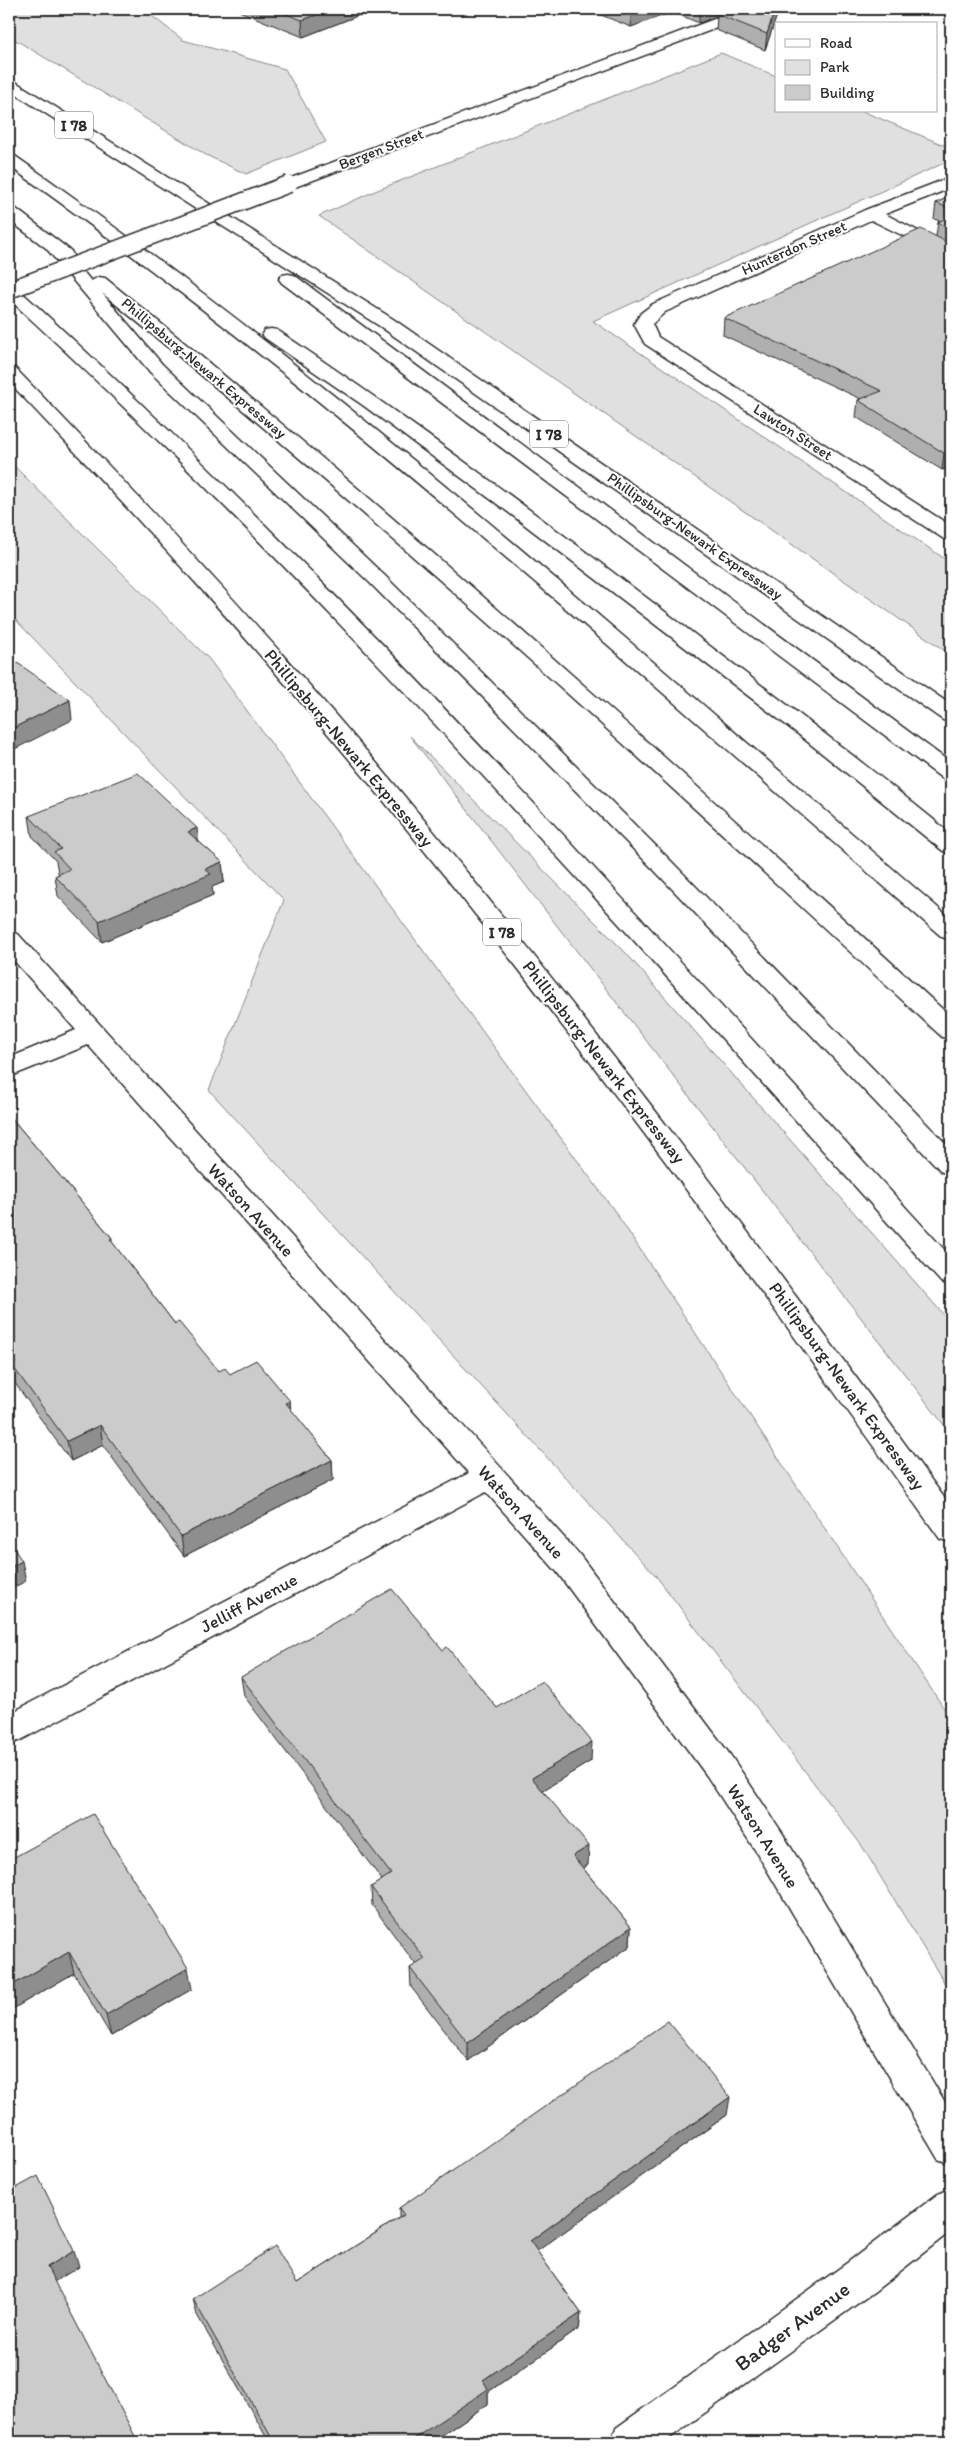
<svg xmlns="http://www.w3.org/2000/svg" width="960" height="2451" font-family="Itim,sans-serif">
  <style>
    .green { fill: #e0e0e0; stroke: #868686 }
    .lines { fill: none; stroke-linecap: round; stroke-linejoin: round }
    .minor-casing { stroke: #2b2b2b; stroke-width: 3 }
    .major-casing { stroke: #2b2b2b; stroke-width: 3 }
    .highway-casing { stroke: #2b2b2b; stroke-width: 3 }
    .minor { fill: #fff; fill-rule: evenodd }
    .major { fill: #fff; fill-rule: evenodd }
    .highway { fill: #fff; fill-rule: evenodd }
    .major-bridge-casing { stroke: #2b2b2b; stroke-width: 19; stroke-linecap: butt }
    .major-bridge { stroke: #fff; stroke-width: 16 }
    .wall { fill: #afafaf; stroke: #2b2b2b }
    .shaded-wall { fill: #8e8e8e; stroke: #2b2b2b }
    .building { fill: #cbcbcb; stroke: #2b2b2b }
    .labels { text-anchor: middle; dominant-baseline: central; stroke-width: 4; stroke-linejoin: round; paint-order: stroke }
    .far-street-label { font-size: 15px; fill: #2b2b2b; stroke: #fff }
    .shield { fill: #fff; stroke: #6b6b6b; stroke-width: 1 }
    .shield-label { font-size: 16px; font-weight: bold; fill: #2b2b2b }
    .street-label { font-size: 18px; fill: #2b2b2b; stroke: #fff }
    .near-street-label { font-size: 21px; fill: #2b2b2b; stroke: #fff }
  </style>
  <rect width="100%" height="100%" fill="#fff"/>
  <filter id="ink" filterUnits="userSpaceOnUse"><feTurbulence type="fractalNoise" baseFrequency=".02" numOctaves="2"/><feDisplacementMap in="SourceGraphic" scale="10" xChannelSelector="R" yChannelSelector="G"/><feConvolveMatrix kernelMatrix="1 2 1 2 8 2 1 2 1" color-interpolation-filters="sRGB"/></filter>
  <g filter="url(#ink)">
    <g class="green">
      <path d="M9,9H143L183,40L285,69L326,142L246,174L206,155L9,36Z"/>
      <path d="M721,53L776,76V111H862L951,148V160L593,321L951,563V655L319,216L375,191Z"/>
      <path d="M9,461L209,659L616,1213L951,1719V1994L862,1846L656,1576L209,1090L284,900L9,613Z"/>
      <path d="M410,736L625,952L951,1323V1434Z"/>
    </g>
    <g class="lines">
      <g class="minor-casing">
        <g id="minor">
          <path d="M941,9H951V14L943,12Z"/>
          <path d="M951,177V188L885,214L951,248V259L871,220L665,312L652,324L658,337L951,526V541L944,539L645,344L634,324L641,313L653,304L865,210Z"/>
          <path d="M9,932L18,934L579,1554L731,1756L781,1831L951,2112V2164L938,2159L757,1853L707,1776L557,1572L486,1492L21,1740L9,1744V1714L469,1473L88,1045L9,1077V1058L76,1030L9,955Z"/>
          <path d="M951,2188V2231L875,2291L664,2442H610L616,2428L847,2263L938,2194Z"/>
        </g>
      </g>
      <g class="major-casing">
        <path id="major" d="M741,9H761L759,12L295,187H283L281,184L283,181Z"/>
      </g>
      <g class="highway-casing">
        <g id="highway">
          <path d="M9,80L14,81L393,319L951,705V722L943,720L381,327L9,90Z"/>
          <path d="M9,154L15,156C345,386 646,657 951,919V940L942,937C638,673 339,399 9,166Z"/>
          <path d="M9,207L15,208L71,251L73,255L72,258L91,281L99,277L105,278C397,514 674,764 951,1017V1039L942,1037C668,782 392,530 102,293L162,364L384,575L671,861L951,1149V1174L942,1172L655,871L370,583L150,372L46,248L9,220Z"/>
          <path d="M288,274L294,275L951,763V781L943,779L282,283L279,279L282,275Z"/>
          <path d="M9,285L15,286C348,589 647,926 951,1257V1285L941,1282C639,947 342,605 9,299Z"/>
          <path d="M271,329L277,330C410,419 537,515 664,611C760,685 858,757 951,834V853L943,851L798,734L508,512L364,406L265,338L262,334L265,330Z"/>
          <path d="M9,367L15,368C146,503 274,640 395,785C589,1018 772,1261 951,1507V1542L940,1539C759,1286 576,1034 378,794C261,651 136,516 9,382Z"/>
        </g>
      </g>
      <use href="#minor" class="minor"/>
      <use href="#major" class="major"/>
      <use href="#highway" class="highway"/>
      <g class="major-bridge-casing">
        <path id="major-bridge" d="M9,290L289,184"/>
      </g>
      <use href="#major-bridge" class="major-bridge"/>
    </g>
    <g class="wall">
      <path d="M234,9H375L303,37Z"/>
      <path d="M586,9H779L765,50L716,30L717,16L699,23L672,12L631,27Z"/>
      <path d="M951,196V467L942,470L856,417L858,400L861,399L723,335L724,318L936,236L938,222L940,221L934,219L936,203Z"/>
      <path d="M29,816L198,841L222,862L224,882L212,887L213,895L102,942L58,896L55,876L59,874L58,873L56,861L32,836Z"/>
      <path d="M9,1115L112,1238V1242L175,1324L219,1371L230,1374L290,1401L291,1410L332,1460L333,1480L184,1556L103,1445L71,1461L9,1375Z"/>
      <path d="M443,1650L497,1708L591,1761L543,1790L588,1865L583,1868L631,1927L630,1946L468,2061L411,1987L410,1968L416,1965L372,1905L371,1887L382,1880L244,1696L241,1677Z"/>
      <path d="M9,1860L192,1989L111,2036L74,1973L9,2011Z"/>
      <path d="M727,2115L537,2251L581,2313L579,2329L488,2392V2404L432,2442H269L197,2315L193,2299L297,2283L399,2218V2208Z"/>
    </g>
    <g class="shaded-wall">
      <path d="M333,9H375L303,37L302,20Z"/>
      <path d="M636,9H672V12L631,27L632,10Z"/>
      <path d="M699,9H736L717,14V16L699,23Z"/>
      <path d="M775,9H779L765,50L767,34Z"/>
      <path d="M951,450V467L942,470L944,453Z"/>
      <path d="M70,700L72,720L9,752V730Z"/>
      <path d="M197,828L199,849L188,832Z"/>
      <path d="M222,862L224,882L212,887L213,895L102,942L99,921L205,869Z"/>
      <path d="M290,1401L292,1421L286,1403Z"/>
      <path d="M100,1425L103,1445L71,1461L67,1441Z"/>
      <path d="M332,1460L333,1480L184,1556L181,1536Z"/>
      <path d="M22,1561L26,1581L9,1590V1568Z"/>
      <path d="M592,1742L591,1761L532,1797V1778Z"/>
      <path d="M589,1846L588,1865L572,1875L573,1856Z"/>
      <path d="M631,1927L630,1946L468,2061V2043Z"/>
      <path d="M69,1952L74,1973L9,2011V1987Z"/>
      <path d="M188,1968L192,1989L111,2036L106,2015Z"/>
      <path d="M730,2097L727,2115L529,2257L530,2241Z"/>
      <path d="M74,2251L79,2267L52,2283L47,2267Z"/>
      <path d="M581,2313L579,2329L488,2392V2404L432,2442H409L483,2380Z"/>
    </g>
    <g class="building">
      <path d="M273,9H333L302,20Z"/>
      <path d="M627,9H636L632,10Z"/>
      <path d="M731,9H775L767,34L717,14Z"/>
      <path d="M951,196V209L936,203Z"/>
      <path d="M951,216V229L938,222Z"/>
      <path d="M921,229L951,244V450L944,453L858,400L882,391L724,318Z"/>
      <path d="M9,657L70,700L9,730Z"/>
      <path d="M138,773L197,828L188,832L222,862L205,869L211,874L99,921L55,876L70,869L54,852L61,849L29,816Z"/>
      <path d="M9,1115L112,1238L110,1239L175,1324L179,1322L219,1371L225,1368L230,1374L256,1360L290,1401L286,1403L332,1460L181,1536L100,1425L67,1441L9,1361Z"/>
      <path d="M9,1541L22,1561L9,1568Z"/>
      <path d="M392,1589L443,1650L447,1647L497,1708L542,1681L592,1742L532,1778L589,1846L573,1856L631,1927L468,2043L410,1968L425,1959L371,1887L391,1874L241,1677Z"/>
      <path d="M93,1814L188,1968L106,2015L69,1952L9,1987V1860Z"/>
      <path d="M668,2021L730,2097L530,2241L581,2313L483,2380L488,2389L409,2442H274L193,2299L275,2246L297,2283L404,2215L399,2208Z"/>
      <path d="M38,2176L74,2251L47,2267L138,2442H9V2192Z"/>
    </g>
  </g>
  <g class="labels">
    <g class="far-street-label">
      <text transform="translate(381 149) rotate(-21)">Bergen Street</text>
      <text transform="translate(794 248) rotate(-24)">Hunterdon Street</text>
      <text transform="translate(204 368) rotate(40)">Phillipsburg-Newark Expressway</text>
      <text transform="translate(793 432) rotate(33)">Lawton Street</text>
      <text transform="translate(695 536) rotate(35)">Phillipsburg-Newark Expressway</text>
    </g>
    <g class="shield">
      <rect x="55" y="111.5" width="38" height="27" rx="4"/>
      <rect x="530" y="420.5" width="38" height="27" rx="4"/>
      <rect x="483" y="918.5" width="38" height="27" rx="4"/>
    </g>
    <g class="shield-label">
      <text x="74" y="125">I 78</text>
      <text x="549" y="434">I 78</text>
      <text x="502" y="932">I 78</text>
    </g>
    <g class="street-label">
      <text transform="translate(349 748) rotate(50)">Phillipsburg-Newark Expressway</text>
      <text transform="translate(604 1062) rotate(52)">Phillipsburg-Newark Expressway</text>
      <text transform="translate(251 1210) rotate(48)">Watson Avenue</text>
      <text transform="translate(847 1386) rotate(54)">Phillipsburg-Newark Expressway</text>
      <text transform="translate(521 1512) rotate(48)">Watson Avenue</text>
      <text transform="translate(249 1603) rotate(-28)">Jelliff Avenue</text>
      <text transform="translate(763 1836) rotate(58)">Watson Avenue</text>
    </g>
    <g class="near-street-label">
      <text transform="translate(792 2326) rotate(-36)">Badger Avenue</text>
    </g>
  </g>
  <rect width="960" height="2451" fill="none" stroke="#fff" stroke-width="30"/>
  <rect x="15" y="15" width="930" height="2421" fill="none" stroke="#2b2b2b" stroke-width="2" filter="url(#ink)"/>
  <rect x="775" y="22" width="162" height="90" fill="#ffffff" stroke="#aaaaaa"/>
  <rect x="785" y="39" width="25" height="8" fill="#ffffff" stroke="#aaaaaa"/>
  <text x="820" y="48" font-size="15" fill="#2b2b2b">Road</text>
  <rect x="785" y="60" width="25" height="15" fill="#e0e0e0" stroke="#aaaaaa"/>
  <text x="820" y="72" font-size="15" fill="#2b2b2b">Park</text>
  <rect x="785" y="85" width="25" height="15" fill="#cbcbcb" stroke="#aaaaaa"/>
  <text x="820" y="98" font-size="15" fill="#2b2b2b">Building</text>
</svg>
